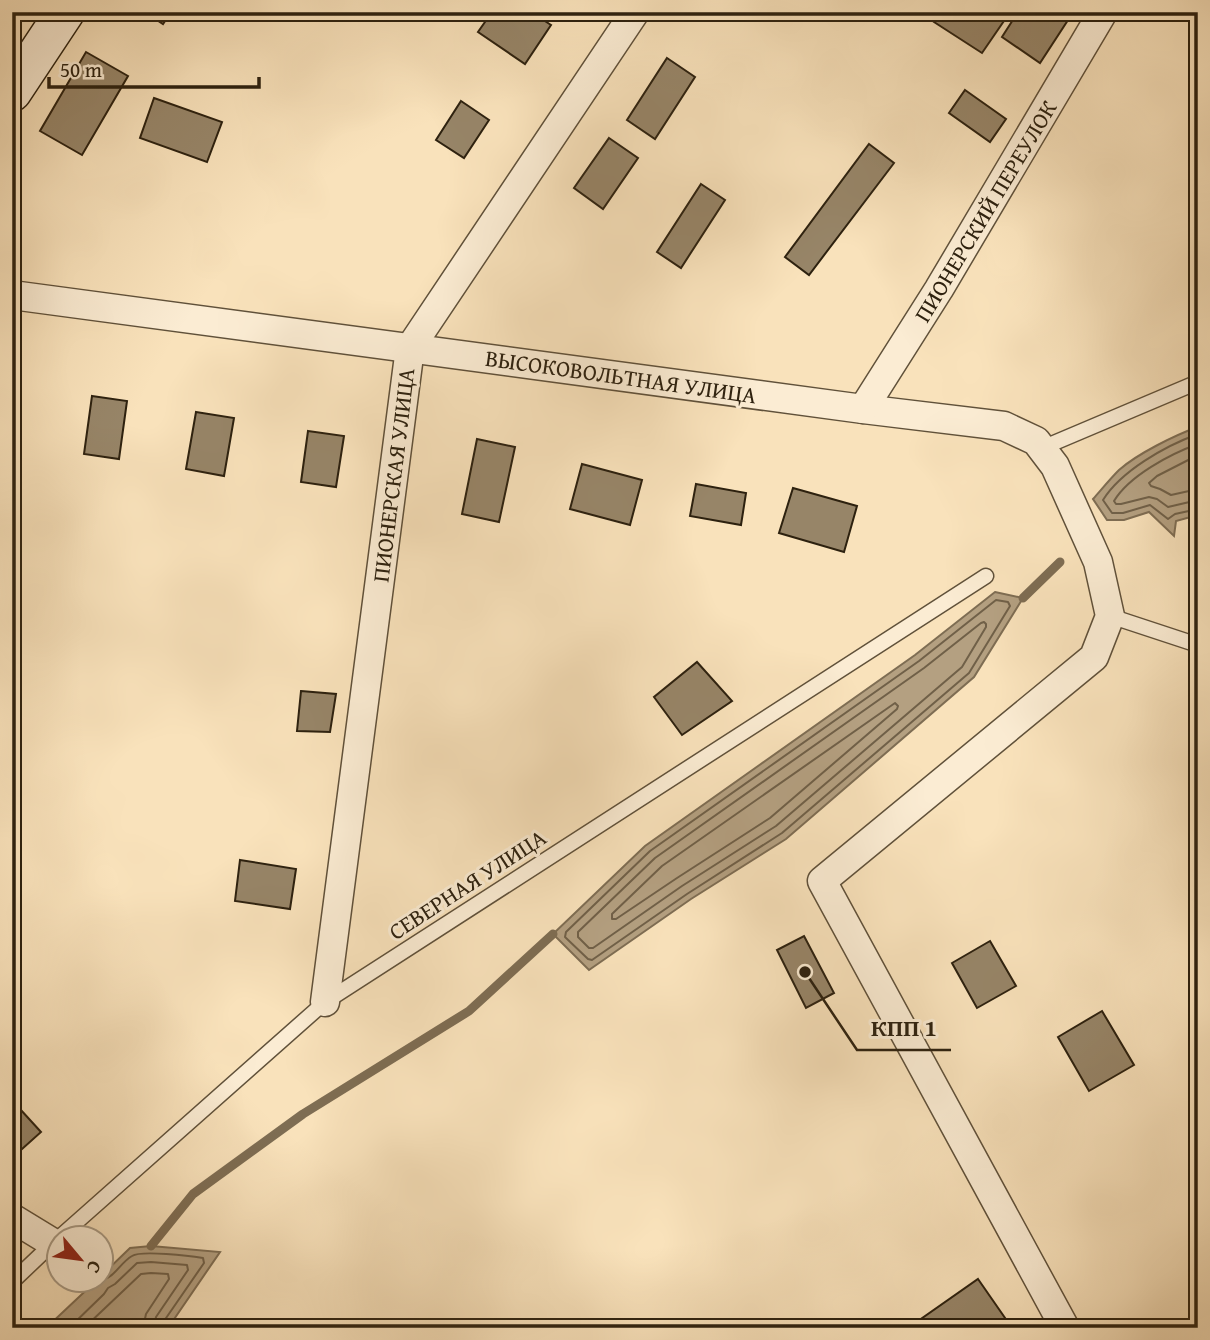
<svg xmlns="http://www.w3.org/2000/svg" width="1210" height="1340" font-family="'Gentium Book Plus',serif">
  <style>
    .water { fill: #b4a081; stroke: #7e6d53; stroke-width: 2 }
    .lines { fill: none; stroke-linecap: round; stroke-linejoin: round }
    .shore { stroke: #706048; stroke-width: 2 }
    .stream { stroke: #7e6d53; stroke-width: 9 }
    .building { fill: #978568; stroke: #2d210f; stroke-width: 2 }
    .lane-casing { stroke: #60513a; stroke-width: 17 }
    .street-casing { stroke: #60513a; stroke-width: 31 }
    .secondary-casing { stroke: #2d210f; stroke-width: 41 }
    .lane { stroke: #fbecd3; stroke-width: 14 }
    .street { stroke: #fbecd3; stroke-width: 28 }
    .secondary { stroke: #fbecd3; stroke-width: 38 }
    .labels { text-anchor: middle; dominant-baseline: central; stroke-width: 6; stroke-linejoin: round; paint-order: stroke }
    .street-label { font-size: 23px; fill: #2d210f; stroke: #fbecd3 }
    .leader { fill: none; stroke: #2d210f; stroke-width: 2.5 }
    .callout-dot { fill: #2d210f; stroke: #fbecd3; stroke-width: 2.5 }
    .callout-label { font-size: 24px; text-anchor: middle; font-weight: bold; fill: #2d210f; stroke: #fbecd3; stroke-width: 6; stroke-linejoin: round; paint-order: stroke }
  </style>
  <rect width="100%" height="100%" fill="#f9e2bb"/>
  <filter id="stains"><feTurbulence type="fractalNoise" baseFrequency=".00286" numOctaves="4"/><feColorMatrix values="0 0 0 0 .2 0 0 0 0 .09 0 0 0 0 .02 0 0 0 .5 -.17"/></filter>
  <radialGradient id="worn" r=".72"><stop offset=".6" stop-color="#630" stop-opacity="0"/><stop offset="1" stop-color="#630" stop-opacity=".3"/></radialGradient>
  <g class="water">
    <path d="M1198,427V515L1176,521L1174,536L1149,512L1124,520H1107L1093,499C1101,490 1110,479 1119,470C1137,454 1175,435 1198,427Z"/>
    <path d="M995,592L1023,598L974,677L786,839L691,899L589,970L553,934L645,846L915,655Z"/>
    <path d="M151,1246L220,1252L168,1328H46L96,1281L102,1280V1275L130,1248Z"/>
  </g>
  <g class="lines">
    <g class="shore">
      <path d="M1198,434C1165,446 1121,471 1103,500L1112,513H1123L1150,505L1168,519L1175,514L1198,509"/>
      <path d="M1198,444C1170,454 1129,476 1114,501L1116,504H1121L1149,497L1157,499L1168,507L1198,500"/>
      <path d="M1198,455L1157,476L1149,483L1151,486L1160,489L1171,495L1198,489"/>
      <path d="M996,600L1008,602L1010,606L969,673L782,833L687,894L592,960L588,959L565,937L566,932L650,851L919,661Z"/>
      <path d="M984,622L986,624V627L962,667L776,826L682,886L593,948H589L578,937V932L655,858L924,668L981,623Z"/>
      <path d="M895,703L898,706L897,709L770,818L677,878L616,919H612V914L662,866Z"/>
      <path d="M102,1280C115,1277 120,1263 132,1256C141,1250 191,1256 203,1258L204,1263L164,1321L162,1328"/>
      <path d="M69,1328L104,1294L108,1288L115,1284L137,1263L151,1262L187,1265L188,1270L156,1317L154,1328"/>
      <path d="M84,1328L141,1274L151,1273L168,1274L169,1279L146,1314L143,1328"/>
    </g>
    <g class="stream">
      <path d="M1023,598L1060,562"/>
      <path d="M151,1246L193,1194L303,1114L469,1011L553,934"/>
    </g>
  </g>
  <g class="building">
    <path d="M145,12H171L163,24Z"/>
    <path d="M492,12H531L551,25L525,64L478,32Z"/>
    <path d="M940,12H1003L1008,15L982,53L934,22Z"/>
    <path d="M1018,12H1063L1070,17L1040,63L1002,37Z"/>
    <path d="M86,52L128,76L82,155L40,131Z"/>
    <path d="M667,58L695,77L655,139L627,120Z"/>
    <path d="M965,90L1006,119L990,142L949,113Z"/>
    <path d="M154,98L222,122L207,162L140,138Z"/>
    <path d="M461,101L489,120L464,158L436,140Z"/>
    <path d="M609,138L638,158L603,209L574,188Z"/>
    <path d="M869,144L894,163L809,275L785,257Z"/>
    <path d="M701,184L725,200L681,268L657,252Z"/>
    <path d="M92,396L127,401L119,459L84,454Z"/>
    <path d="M196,412L234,418L224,476L186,469Z"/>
    <path d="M308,431L344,436L336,487L301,482Z"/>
    <path d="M477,439L515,447L499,522L462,514Z"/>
    <path d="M582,464L642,480L630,525L570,509Z"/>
    <path d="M696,484L746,493L741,525L690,516Z"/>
    <path d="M793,488L857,506L844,552L779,533Z"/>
    <path d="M697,662L732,701L682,735L654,697Z"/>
    <path d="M301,691L336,694L330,732L297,731Z"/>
    <path d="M240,860L296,869L290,909L235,901Z"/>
    <path d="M804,936L834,993L806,1008L777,950Z"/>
    <path d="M990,941L1016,986L977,1008L952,963Z"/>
    <path d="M1102,1011L1134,1065L1089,1091L1058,1037Z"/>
    <path d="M20,1109L41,1132L12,1158V1116Z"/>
    <path d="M978,1279L1012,1328H908Z"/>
  </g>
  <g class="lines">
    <g class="lane-casing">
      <g id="lane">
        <path d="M1042,448L1198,382"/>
        <path d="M1110,616L1198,645"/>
        <path d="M12,1282L53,1243L325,1002L986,576"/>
      </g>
    </g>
    <g class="street-casing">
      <g id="street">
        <path d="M12,295L863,409L1004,426L1036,441L1055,466L1098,562L1110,616L1094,657L822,881L1065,1328"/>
        <path d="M863,409L939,289L1103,12"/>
        <path d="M325,1002L410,348L635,12"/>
        <path d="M12,1218L53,1243"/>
      </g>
    </g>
    <g class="secondary-casing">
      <path id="secondary" d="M12,92L65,12"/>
    </g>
    <use href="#lane" class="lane"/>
    <use href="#street" class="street"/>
    <use href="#secondary" class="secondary"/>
  </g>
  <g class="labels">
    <g class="street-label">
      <text transform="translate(985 211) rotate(-59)">ПИОНЕРСКИЙ ПЕРЕУЛОК</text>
      <text transform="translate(621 376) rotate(8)">ВЫСОКОВОЛЬТНАЯ УЛИЦА</text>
      <text transform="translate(393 475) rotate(-83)">ПИОНЕРСКАЯ УЛИЦА</text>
      <text transform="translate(467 884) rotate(-33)">СЕВЕРНАЯ УЛИЦА</text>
    </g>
  </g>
  <path class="leader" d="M805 972L857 1050H951"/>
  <circle class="callout-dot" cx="805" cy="972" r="7"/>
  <g class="callout-label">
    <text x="904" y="1036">КПП 1</text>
  </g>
  <rect width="1210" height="1340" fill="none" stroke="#f9e2bb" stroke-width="42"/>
  <rect x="14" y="14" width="1182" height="1312" fill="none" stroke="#2d210f" stroke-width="3.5"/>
  <rect x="21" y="21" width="1168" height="1298" fill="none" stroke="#2d210f" stroke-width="2"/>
  <g transform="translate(80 1259) rotate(119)"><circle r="33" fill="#fbecd3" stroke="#a99b85" stroke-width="2"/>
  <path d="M0-5L12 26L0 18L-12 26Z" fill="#8f2418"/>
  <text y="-10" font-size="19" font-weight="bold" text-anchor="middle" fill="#2d210f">С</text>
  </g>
  <path d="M49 77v10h210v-10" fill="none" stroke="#2d210f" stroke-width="3.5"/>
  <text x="60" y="77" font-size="21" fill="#2d210f" stroke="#fbecd3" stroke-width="5" paint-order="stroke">50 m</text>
  <rect width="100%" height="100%" filter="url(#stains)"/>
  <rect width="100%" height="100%" fill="url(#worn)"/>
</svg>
